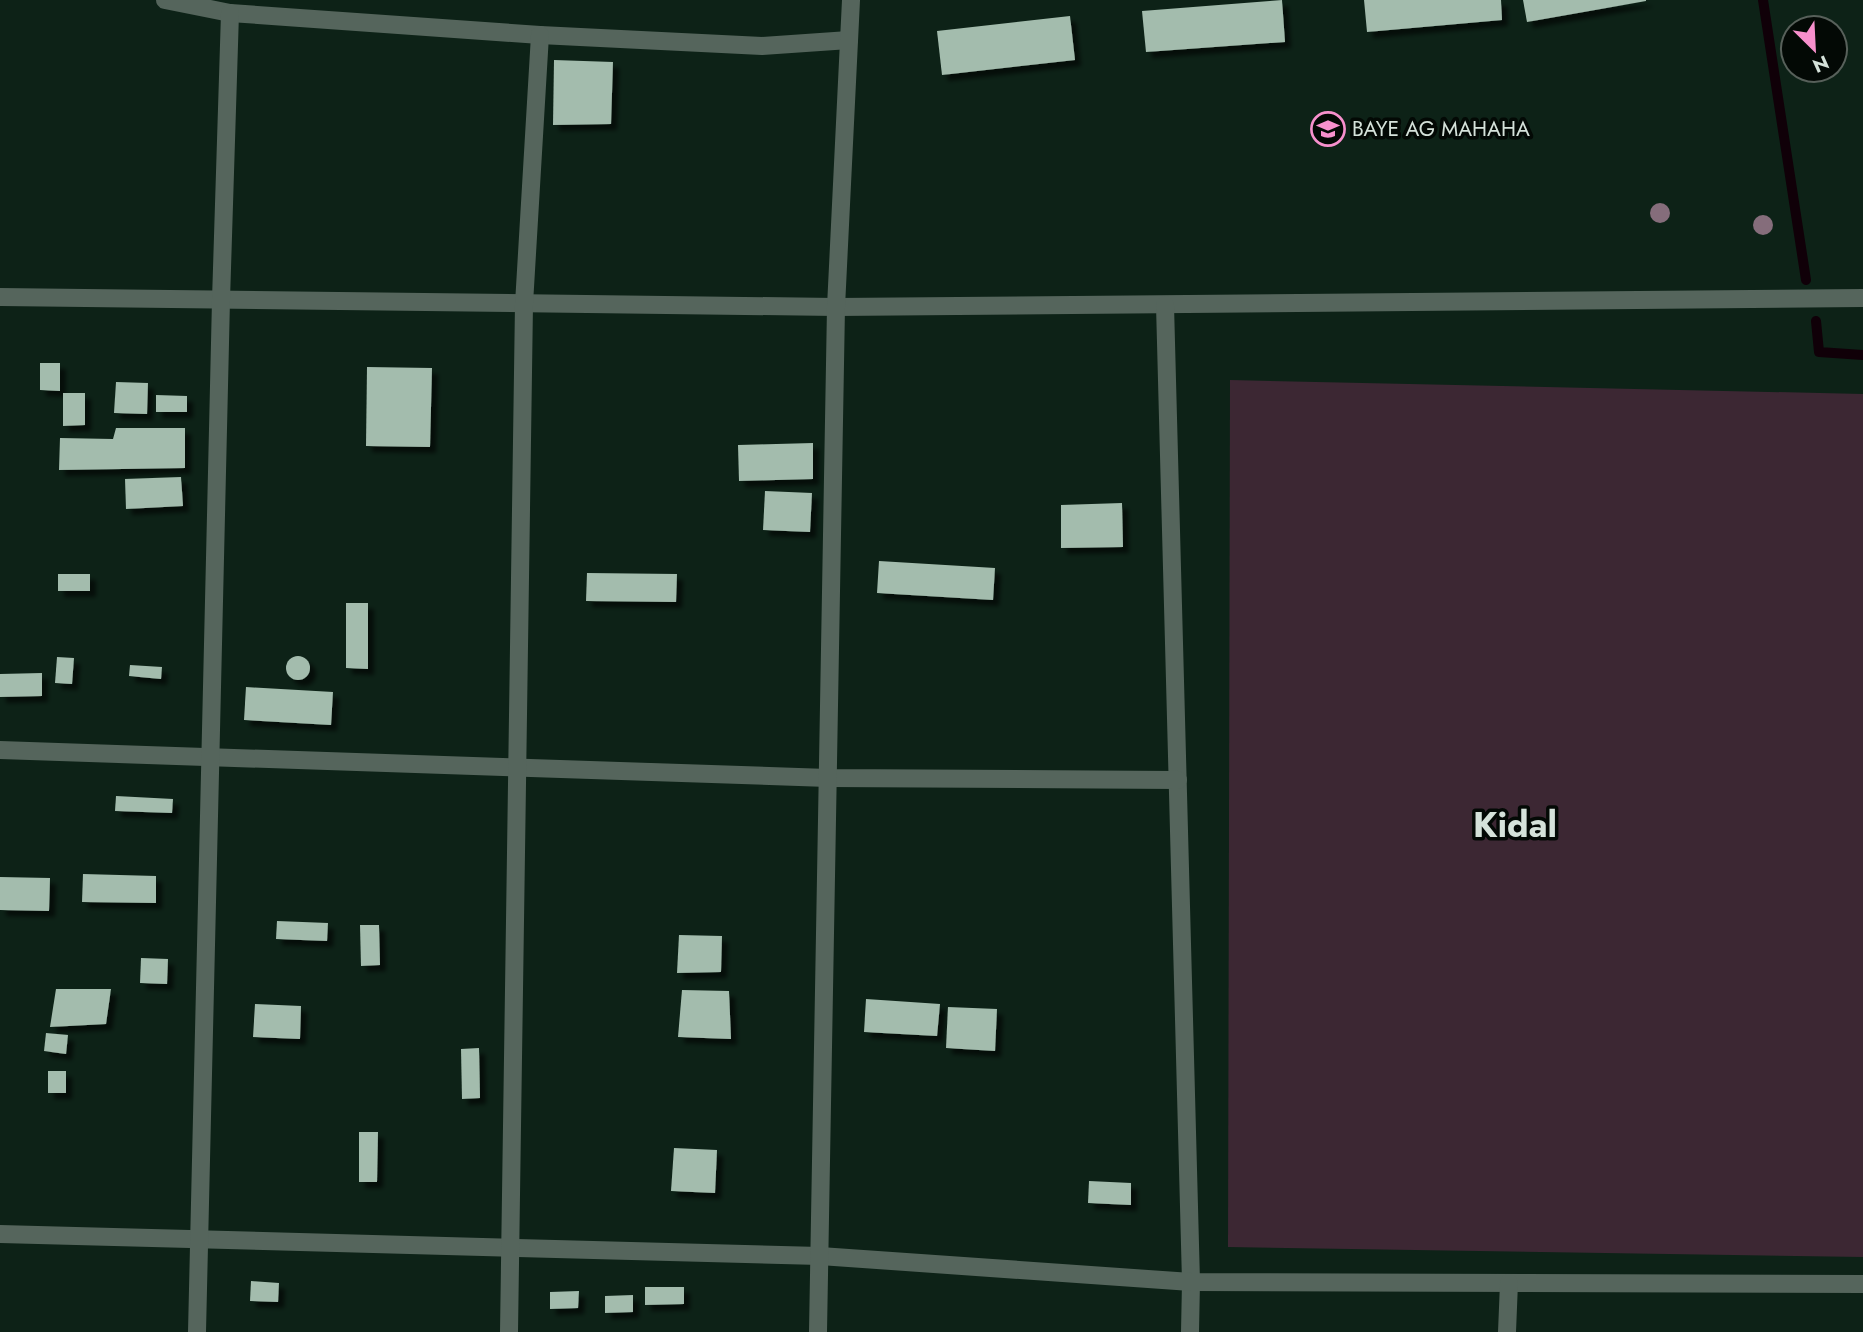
<svg xmlns="http://www.w3.org/2000/svg" width="1863" height="1332" font-family="Jost,sans-serif">
  <style>
    .green { fill: #3c2733 }
    .lines { fill: none; stroke-linecap: round; stroke-linejoin: round }
    .stream { stroke: #100008; stroke-width: 10 }
    .building { fill: #a3bcad; filter: url(#shadow) }
    .minor { stroke: #55655c; stroke-width: 18 }
    .tree { fill: #856d7b }
    .labels { text-anchor: middle; dominant-baseline: central; stroke-width: 7; stroke-linejoin: round; paint-order: stroke }
    .poi-label { font-size: 21px; fill: #d5e2da; stroke: #030905; text-anchor: start }
    .town-label { font-size: 35px; font-weight: bold; fill: #d5e2da; stroke: #030905 }
  </style>
  <defs>
    <filter id="shadow"><feDropShadow dx="6" dy="6" stdDeviation="2" flood-color="#0009"/></filter>
  </defs>
  <rect width="100%" height="100%" fill="#0d2217"/>
  <path class="green" d="M1230,380L1863,394V1257L1228,1247Z"/>
  <g class="lines">
    <g class="stream">
      <path d="M1763,0L1806,280"/>
      <path d="M1816,321L1819,352L1863,355"/>
    </g>
  </g>
  <g class="building">
    <path d="M1282,0L1285,42L1146,52L1142,11Z"/>
    <path d="M1364,0H1501L1502,20L1367,32Z"/>
    <path d="M1523,0H1646V1L1527,22Z"/>
    <path d="M1070,16L1075,60L942,75L937,31Z"/>
    <path d="M554,60L613,62L611,124L553,125Z"/>
    <path d="M40,363H60V391L40,390Z"/>
    <path d="M367,367L432,368L430,447L366,446Z"/>
    <path d="M116,382L148,383L147,414L114,413Z"/>
    <path d="M63,393H85V425L63,426Z"/>
    <path d="M156,395L187,396V412H156Z"/>
    <path d="M116,428H185V468L59,470L60,438L113,439Z"/>
    <path d="M813,443V479L739,481L738,445Z"/>
    <path d="M181,477L183,506L126,509L125,479Z"/>
    <path d="M765,491L812,493L810,532L763,530Z"/>
    <path d="M1122,503L1123,547L1061,548V505Z"/>
    <path d="M879,561L995,568L993,600L877,593Z"/>
    <path d="M587,573L677,574L676,602L586,601Z"/>
    <rect x="58" y="574" width="32" height="17"/>
    <path d="M346,603H368V669L346,668Z"/>
    <circle cx="298" cy="668" r="12"/>
    <path d="M57,657L74,658L72,684L55,683Z"/>
    <path d="M130,665L162,667L161,679L129,676Z"/>
    <path d="M42,673V696L0,697V674Z"/>
    <path d="M246,687L333,692L331,725L244,720Z"/>
    <path d="M116,796L173,799L172,813L115,811Z"/>
    <path d="M83,874L156,876V903L82,902Z"/>
    <path d="M0,877L50,878L49,911L0,910Z"/>
    <path d="M277,921L328,923L327,941L276,939Z"/>
    <path d="M360,925H379L380,965L361,966Z"/>
    <path d="M679,935L722,936L721,972L677,973Z"/>
    <path d="M141,958L168,959L167,984L140,983Z"/>
    <path d="M56,989H111L106,1024L50,1027Z"/>
    <path d="M682,990L729,991L731,1039L678,1037Z"/>
    <path d="M866,999L940,1004L937,1036L864,1032Z"/>
    <path d="M255,1004L301,1006L300,1039L253,1037Z"/>
    <path d="M948,1007L997,1009L995,1051L946,1048Z"/>
    <path d="M46,1033L68,1035L66,1054L44,1051Z"/>
    <path d="M479,1048L480,1098L462,1099L461,1049Z"/>
    <rect x="48" y="1071" width="18" height="22"/>
    <path d="M359,1132H378L377,1182H359Z"/>
    <path d="M674,1148L717,1150L715,1193L671,1191Z"/>
    <path d="M1089,1181L1131,1183V1205L1088,1203Z"/>
    <path d="M251,1281L279,1283L278,1302L250,1301Z"/>
    <path d="M645,1287H684V1304L645,1305Z"/>
    <path d="M579,1291L578,1308L550,1309V1292Z"/>
    <path d="M633,1295V1312L605,1313V1296Z"/>
  </g>
  <g class="lines">
    <g class="minor">
      <path d="M165,0L230,13L540,35L762,46L849,40"/>
      <path d="M0,297L836,307L1863,298"/>
      <path d="M1165,305L1191,1282L1190,1332"/>
      <path d="M0,750L828,778L1178,780"/>
      <path d="M0,1234L820,1256L1191,1282L1863,1284"/>
      <path d="M197,1332L221,300L230,13"/>
      <path d="M509,1332L524,304L540,35"/>
      <path d="M818,1332L836,307L851,0"/>
      <path d="M1507,1332L1509,1283"/>
    </g>
  </g>
  <g class="tree">
    <circle cx="1660" cy="213" r="10"/>
    <circle cx="1763" cy="225" r="10"/>
  </g>
  <defs>
    <g id="school-ring" transform="scale(1.75)"><circle r="9.5" fill="#030905" stroke="#f790cd" stroke-width="1.5"/><path d="M0-5L7-2L0 1L-7-2ZM-4 1L0 2.5L4 1V4Q0 6-4 4Z" fill="#f790cd"/></g>
  </defs>
  <g fill-rule="evenodd">
    <use href="#school-ring" x="1328" y="129"/>
  </g>
  <g class="labels">
    <g class="poi-label">
      <text x="1352" y="129">BAYE AG MAHAHA</text>
    </g>
    <g class="town-label">
      <text x="1515" y="825">Kidal</text>
    </g>
  </g>
  <g transform="translate(1814 49) rotate(156)"><circle r="33" fill="#030905" stroke="#57605a" stroke-width="2"/>
  <path d="M0-5L12 26L0 18L-12 26Z" fill="#f790cd"/>
  <text y="-10" font-size="19" font-weight="bold" text-anchor="middle" fill="#d5e2da">N</text>
  </g>
</svg>
